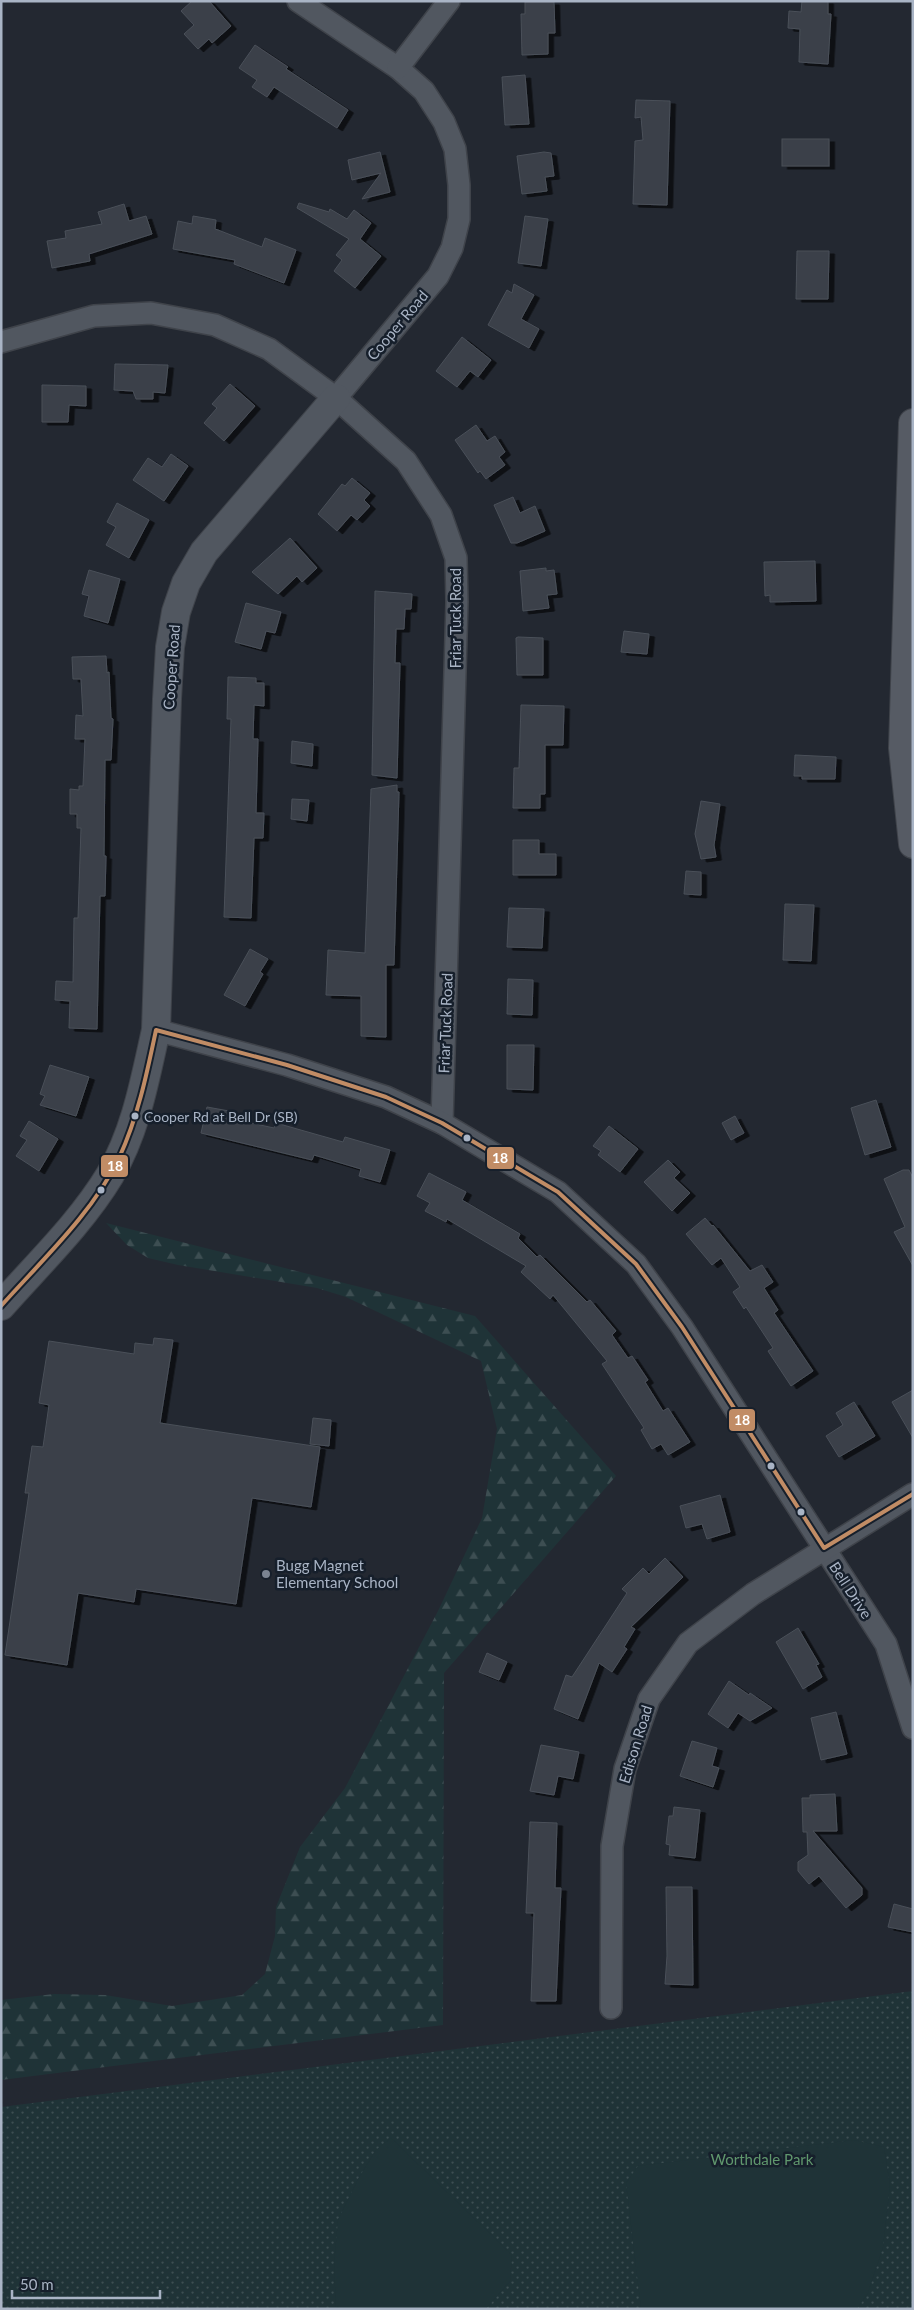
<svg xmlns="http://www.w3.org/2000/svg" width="914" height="2310" font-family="Lato,sans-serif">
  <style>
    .forest { fill: url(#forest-firs) }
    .park { fill: url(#park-dots) }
    .garden { fill: #1f3337 }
    .building { fill: #3a3f48; stroke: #4a5059; filter: url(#shadow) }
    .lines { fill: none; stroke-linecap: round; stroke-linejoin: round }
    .minor-casing { stroke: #3f434a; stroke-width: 24 }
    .tertiary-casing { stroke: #3f434a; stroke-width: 30 }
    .secondary-casing { stroke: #3f434a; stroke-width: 30 }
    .minor { stroke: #515760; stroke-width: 21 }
    .tertiary { stroke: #515760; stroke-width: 28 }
    .secondary { stroke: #565b64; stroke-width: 28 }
    .bus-1-casing { stroke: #161f2b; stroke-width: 8 }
    .bus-1 { stroke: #c18c65; stroke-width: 4 }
    .bus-dot { fill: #a9b4c5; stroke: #161f2b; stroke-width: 2 }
    .poi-dot { fill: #7a8391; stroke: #161f2b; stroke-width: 2 }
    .labels { text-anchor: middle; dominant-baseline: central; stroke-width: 5; stroke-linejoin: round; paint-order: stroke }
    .bus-label { font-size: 14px; fill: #a9b4c5; stroke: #161f2b; text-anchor: start }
    .street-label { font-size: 15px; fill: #a9b4c5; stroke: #161f2b }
    .poi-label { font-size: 15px; fill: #a9b4c5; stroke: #161f2b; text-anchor: start }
    .park-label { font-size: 15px; fill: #60976d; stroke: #161f2b }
    .line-badge { stroke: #161f2b; stroke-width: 2 }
    .badge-label { font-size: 14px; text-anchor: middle; font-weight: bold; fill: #fff }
  </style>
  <defs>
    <pattern id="forest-firs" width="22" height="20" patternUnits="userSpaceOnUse" patternTransform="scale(1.25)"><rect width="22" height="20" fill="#1f3337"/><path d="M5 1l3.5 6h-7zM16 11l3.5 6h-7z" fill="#3d4e52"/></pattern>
    <pattern id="park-dots" width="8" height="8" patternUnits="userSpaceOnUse" patternTransform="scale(1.25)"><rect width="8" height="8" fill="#1f3337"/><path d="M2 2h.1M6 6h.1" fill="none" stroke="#3d4e52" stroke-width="1.8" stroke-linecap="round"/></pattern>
    <filter id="shadow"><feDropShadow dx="5.5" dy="3" stdDeviation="0" flood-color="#0009"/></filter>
  </defs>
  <rect width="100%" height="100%" fill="#232831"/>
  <path class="forest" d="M106,1223L475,1316L616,1476L444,1673L443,2025L1,2080V2000L54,1994L105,1995L172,2006L242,1995L265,1974L275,1936L276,1907L300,1847L345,1788L438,1611L482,1518L497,1429L481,1361L346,1297L317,1288L178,1265L148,1258L127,1245Z"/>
  <path class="park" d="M913,1991V2309H1V2107Z"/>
  <g class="garden">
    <path d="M391,2138L512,2255L510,2281L486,2309H336L334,2264L338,2220L358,2179L376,2150Z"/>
    <path d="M854,2140L884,2147L890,2185L883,2247L868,2293L857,2309H641L626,2183L638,2166Z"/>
  </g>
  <g class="building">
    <path d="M192,1H209L231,26L212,43L209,39L198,49L184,34L194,25L181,11Z"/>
    <path d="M802,1H828V14H831L828,64L799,62L800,29L788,28L789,11L801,12Z"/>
    <path d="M525,2H554L555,33H548V54L522,55L521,14H525Z"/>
    <path d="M255,45L288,67L286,69L348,110L337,128L274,87L267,97L252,87L257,80L239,68Z"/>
    <path d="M525,75L529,124L505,125L502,77Z"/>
    <path d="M636,100L670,101L667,205L633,204L635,141L643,140L641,117L635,118Z"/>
    <rect x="782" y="139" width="47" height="27"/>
    <path d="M380,152L390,192L362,199L381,173L352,180L348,160Z"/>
    <path d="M544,152L551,153L554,176L545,177L547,191L522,194L517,156Z"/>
    <path d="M299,203L329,212L330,209L347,219L354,210L371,223L360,239L381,256L355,288L334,271L342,260L336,255L349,239L297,208Z"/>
    <path d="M124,204L129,221L146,216L152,234L89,254L90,261L52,268L47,241L66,238L65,231L102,224L98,212Z"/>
    <path d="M193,216L216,220L215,229L218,230L262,247L265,238L296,250L284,283L234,264L235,260L173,249L178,221L192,224Z"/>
    <path d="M525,216L548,219L541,266L518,263Z"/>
    <path d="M797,251H829L828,299H796Z"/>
    <path d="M514,284L534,295L521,319L539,329L529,348L488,325L507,290L512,293Z"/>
    <path d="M462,337L491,360L478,377L470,371L457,387L436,371Z"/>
    <path d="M115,364L168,365L165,393L153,392V399H136L133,391L114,390Z"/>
    <path d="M230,384L255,406L224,441L204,423L217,408L212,404Z"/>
    <path d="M42,385L86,386V406L69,405L68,422H42Z"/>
    <path d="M476,425L487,441L495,436L505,452L499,457L505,465L486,479L480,471L478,473L455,440Z"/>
    <path d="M171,454L188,466L164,501L133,480L148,458L162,467Z"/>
    <path d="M352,478L370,493L364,500L370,506L357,520L351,515L337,531L318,514L342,484L345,486Z"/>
    <path d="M513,497L520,513L535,506L545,531L517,543H511L494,505Z"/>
    <path d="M117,503L149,520L129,558L106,545L116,527L107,522Z"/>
    <path d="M290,538L317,568L302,582L297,576L278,594L252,572Z"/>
    <path d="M815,561L816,601L770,602V595L765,596L764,562Z"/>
    <path d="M546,568V571L554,570L557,594L547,595L549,608L523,611L520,571Z"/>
    <path d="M89,570L120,579L108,623L84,616L89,596L82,594Z"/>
    <path d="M375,591L412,594L411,609H405L404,629H396L395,663H400L397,778L372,775Z"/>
    <path d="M246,603L281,612L275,633L266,631L261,649L235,642Z"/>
    <path d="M624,631L649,634L647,654L621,652Z"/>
    <path d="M518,637L543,638V675H517L516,638Z"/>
    <path d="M106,656L107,673L109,672L111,718L113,719L111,760H105L104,856H106L105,896H100L97,1029L69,1028L70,1001L55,1000L56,981L73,982L74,918H78L81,828H77V814H70V789L79,790V786H83L85,739H75L76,715L83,716L81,679H73L72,657Z"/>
    <path d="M228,677L256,678V683H264V706L254,705L253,739H258L256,813H264L263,838H254L251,918L224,917L231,719H227Z"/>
    <path d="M521,705L564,706L563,745H545V794H540V808H513L514,768H519Z"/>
    <path d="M292,741L313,744L312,766L291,763Z"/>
    <path d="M795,755L836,757L835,779H802V776H794Z"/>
    <path d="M397,785V792H399L394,965H386V1037L361,1036V996L326,995L328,950L365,953L371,789Z"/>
    <path d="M292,799L309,800L307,821L291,819Z"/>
    <path d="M701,801L720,804L714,845L716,857L701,859L695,834Z"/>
    <path d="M513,840H539V854H556V875H513Z"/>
    <path d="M686,871L701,872V895L684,894Z"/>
    <path d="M785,904L814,905L811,961L783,960Z"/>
    <path d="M509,908L544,909L542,948L507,947Z"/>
    <path d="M250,949L268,959L260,972L263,974L245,1006L224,995Z"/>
    <path d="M508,979L533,980L532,1015L507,1014Z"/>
    <path d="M507,1045H534L533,1090L507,1089Z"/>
    <path d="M50,1065L89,1077L76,1116L40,1105L45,1096L40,1094Z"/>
    <path d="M876,1100L891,1147L865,1155L851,1108Z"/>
    <path d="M207,1107L229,1111L228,1118L274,1128L276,1123L343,1142L345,1137L390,1150L380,1182L359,1176L361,1169L314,1155L312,1160L201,1133Z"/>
    <path d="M735,1116L744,1133L731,1140L722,1123Z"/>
    <path d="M29,1121L58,1139L39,1171L16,1156L27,1140L20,1136Z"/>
    <path d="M609,1126L638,1149L620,1172L598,1155L601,1151L593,1146Z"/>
    <path d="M668,1160L680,1172L674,1178L690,1193L672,1211L644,1182Z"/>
    <path d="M903,1170H909L913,1178V1266L894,1232L905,1227L884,1179Z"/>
    <path d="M429,1173L466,1192L462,1200L520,1234L518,1238L537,1257L540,1255L587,1302L590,1300L616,1331L612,1335L628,1358L632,1356L648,1380L645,1382L663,1411L668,1408L690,1442L668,1455L661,1444L652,1449L641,1430L644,1428L602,1364L607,1361L553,1295L550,1299L521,1272L526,1266L447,1219L446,1222L425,1211L430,1203L417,1196Z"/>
    <path d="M705,1218L712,1226L713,1225L750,1271L762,1265L773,1282L764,1288L778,1310L774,1313L813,1371L791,1386L768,1351L773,1348L746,1307L744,1309L733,1292L740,1287L721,1258L712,1265L686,1234Z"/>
    <path d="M154,1338L173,1340L160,1423L320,1447L311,1507L252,1498L236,1604L136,1589L134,1602L78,1593L67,1665L5,1655L29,1493H25L32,1446L43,1447L49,1405L39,1403L49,1341L134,1354L135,1343L153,1345Z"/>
    <path d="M913,1390V1438L892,1402Z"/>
    <path d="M854,1402L875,1436L839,1457L826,1436L843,1425L836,1413Z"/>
    <path d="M313,1418L331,1420L329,1446L310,1444Z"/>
    <path d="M720,1495L730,1532L707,1539L702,1524L686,1528L680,1506Z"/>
    <path d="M665,1558L683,1577L631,1627L635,1629L624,1647L627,1649L612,1672L599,1663L578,1719L554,1709L566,1675L572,1677L627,1593L622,1589L643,1568L649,1574Z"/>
    <path d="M798,1628L819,1664L816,1665L822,1677L803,1689L776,1642Z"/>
    <path d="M487,1653L507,1662L499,1680L479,1672Z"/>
    <path d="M729,1681L749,1695L750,1693L772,1708L750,1721L738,1713L728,1728L708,1714Z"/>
    <path d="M836,1712L847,1754L821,1760L811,1718Z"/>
    <path d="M692,1741L717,1748L712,1766L719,1768L713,1787L680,1776Z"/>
    <path d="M541,1745L579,1752L573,1779L558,1776L554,1795L530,1791Z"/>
    <path d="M835,1794L837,1831H813L862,1888V1895L846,1908L819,1876L809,1884L798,1871V1862L808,1855L807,1832H803L802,1798H810V1795Z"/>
    <path d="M674,1807L700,1810L695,1858L669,1855L670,1845L666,1844L669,1816H673Z"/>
    <path d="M530,1822L557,1823L555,1888H561L556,2001H531L534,1913H526Z"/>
    <path d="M666,1887H692L693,1985L665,1984L667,1956Z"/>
    <path d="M894,1904L913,1909V1932L888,1927Z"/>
  </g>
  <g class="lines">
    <g class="minor-casing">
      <g id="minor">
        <path d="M298,1L398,68L424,91L444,122L455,149L459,185V219L452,248L438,276L336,398"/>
        <path d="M398,68L449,1"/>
        <path d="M1,342L94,316L151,313L215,325L269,349L336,398L406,461L441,515L456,558L457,602L442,1123"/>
        <path d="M156,1030L287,1065L386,1097L442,1123L558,1192L636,1264L682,1327L886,1644L913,1728"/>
        <path d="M611,2008L612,1846L625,1769L649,1699L688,1643L753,1594L913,1494"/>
      </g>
    </g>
    <g class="tertiary-casing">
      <path id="tertiary" d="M1,1306C38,1264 81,1223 110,1175C136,1131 145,1079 156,1030L167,699L170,647L176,612L186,583L204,552L336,398"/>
    </g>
    <g class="secondary-casing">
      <path id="secondary" d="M913,423L903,748L913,844"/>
    </g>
    <use href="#minor" class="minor"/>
    <use href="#tertiary" class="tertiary"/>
    <use href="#secondary" class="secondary"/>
    <g class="bus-1-casing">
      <path id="bus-1" d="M1,1306C43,1259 92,1214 119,1158C138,1117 147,1073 156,1030L287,1065L386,1097L442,1123L558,1192L636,1264L682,1327L824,1548L913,1494"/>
    </g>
    <use href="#bus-1" class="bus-1"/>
  </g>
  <g class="bus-dot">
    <circle cx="135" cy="1116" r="4.5"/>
    <circle cx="467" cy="1138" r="4.5"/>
    <circle cx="101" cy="1190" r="4.5"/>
    <circle cx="771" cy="1466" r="4.5"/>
    <circle cx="801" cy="1512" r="4.5"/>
  </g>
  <circle class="poi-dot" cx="266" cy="1574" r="5"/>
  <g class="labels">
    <g class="bus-label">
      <text x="144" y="1116">Cooper Rd at Bell Dr (SB)</text>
    </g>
    <g class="street-label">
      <text transform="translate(397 325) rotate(-50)">Cooper Road</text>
      <text transform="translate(455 618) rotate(-90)">Friar Tuck Road</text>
      <text transform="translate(171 667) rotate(-86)">Cooper Road</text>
      <text transform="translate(445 1023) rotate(-88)">Friar Tuck Road</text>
      <text transform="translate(851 1590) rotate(57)">Bell Drive</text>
      <text transform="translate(635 1744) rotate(-73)">Edison Road</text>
    </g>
    <g class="poi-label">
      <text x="276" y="1565">Bugg Magnet<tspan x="276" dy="17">Elementary School</tspan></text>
    </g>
    <g class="park-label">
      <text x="762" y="2159">Worthdale Park</text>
    </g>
  </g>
  <g class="line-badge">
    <rect x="486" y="1146" width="29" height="24" rx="5" fill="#c18c65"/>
    <rect x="100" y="1154" width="29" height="24" rx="5" fill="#c18c65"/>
    <rect x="728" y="1408" width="28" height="24" rx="5" fill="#c18c65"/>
  </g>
  <g class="badge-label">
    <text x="500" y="1163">18</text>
    <text x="115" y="1171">18</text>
    <text x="742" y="1425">18</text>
  </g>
  <rect width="914" height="2310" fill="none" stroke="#a9b4c5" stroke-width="5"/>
  <path d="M12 2290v8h148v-8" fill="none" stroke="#a9b4c5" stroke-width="2.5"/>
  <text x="20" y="2290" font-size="15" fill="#a9b4c5" stroke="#161f2b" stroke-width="4" paint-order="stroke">50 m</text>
</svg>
